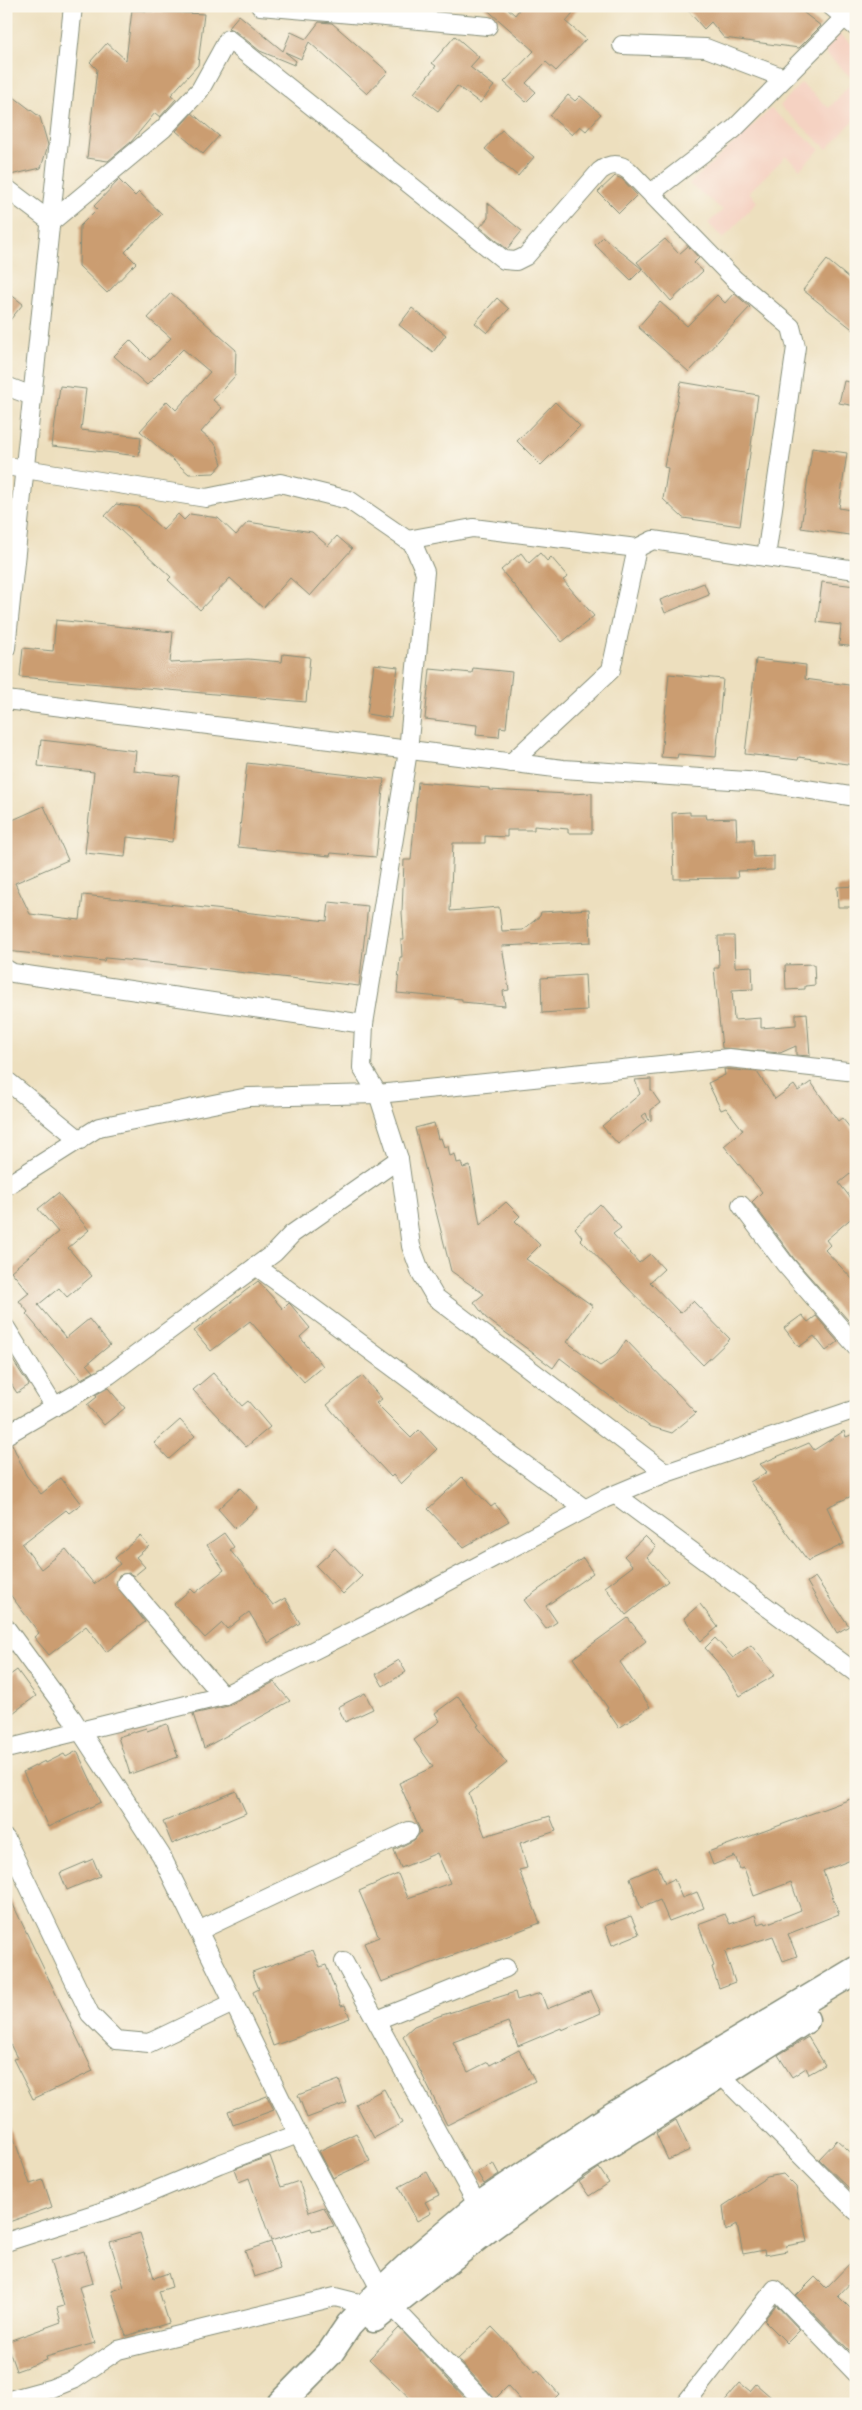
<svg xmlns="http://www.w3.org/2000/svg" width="862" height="2410" font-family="'Gentium Book Plus',serif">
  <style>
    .built { fill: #f5d2c2 }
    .building { fill: #cb9d71 }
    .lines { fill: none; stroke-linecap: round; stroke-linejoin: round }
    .minor-casing { stroke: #868e79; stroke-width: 20 }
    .secondary-casing { stroke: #868e79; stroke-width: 29 }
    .minor { stroke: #fff; stroke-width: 18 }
    .secondary { stroke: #fff; stroke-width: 26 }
  </style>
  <rect width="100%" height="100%" fill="#fbf7ec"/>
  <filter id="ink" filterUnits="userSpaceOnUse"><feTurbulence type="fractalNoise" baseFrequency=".02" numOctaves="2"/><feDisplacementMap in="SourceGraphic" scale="10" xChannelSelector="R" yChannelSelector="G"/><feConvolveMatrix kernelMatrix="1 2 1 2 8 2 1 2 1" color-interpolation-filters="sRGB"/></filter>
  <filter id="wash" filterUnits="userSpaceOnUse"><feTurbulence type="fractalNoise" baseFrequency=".0096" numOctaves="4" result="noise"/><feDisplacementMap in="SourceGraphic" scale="20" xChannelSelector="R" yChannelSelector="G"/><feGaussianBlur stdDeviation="1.12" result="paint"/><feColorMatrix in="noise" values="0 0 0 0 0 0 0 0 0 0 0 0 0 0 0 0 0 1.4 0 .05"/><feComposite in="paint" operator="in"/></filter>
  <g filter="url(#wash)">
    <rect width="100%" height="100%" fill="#eddfbe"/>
    <g class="built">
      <path d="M840,34L856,48V118L827,149L780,106L801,83L829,108L854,80L824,52Z"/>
      <path d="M771,109L820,149L800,169L786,156L749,192L757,202L723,239L708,223L723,210L689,184Z"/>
    </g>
    <g id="blocks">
      <g class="building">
        <path d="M483,6H505L515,15L522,6H580L566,22L586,39L556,71L546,62L526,83L536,92L526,102L504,82L534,51Z"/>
        <path d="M684,6H795L821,26L799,48L724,38L711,22L704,29Z"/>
        <path d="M132,10L204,14L198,65L171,95L176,99L160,117L155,113L131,142L108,161L87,158L97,69L90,62L107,43L126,60Z"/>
        <path d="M239,15L283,51L291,32L306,39L319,22L332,23L388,72L367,94L309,42L301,59L285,52L296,61L294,65L260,51L235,31L228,28Z"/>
        <path d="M455,36L479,57L470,67L494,86L480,103L457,86L438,111L414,93L436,66L432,63Z"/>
        <path d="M6,91L40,117L48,145L41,168L6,176Z"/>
        <path d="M568,95L575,101L580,96L601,114L586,131L580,126L572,135L550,116Z"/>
        <path d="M192,113L219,136L203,154L176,131Z"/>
        <path d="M502,130L534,157L518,176L485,149Z"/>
        <path d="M615,176L622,179L637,195L619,213L598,192Z"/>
        <path d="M119,180L135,196L139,192L162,214L125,252L136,263L107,293L79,266L80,226L97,209L94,206Z"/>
        <path d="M488,203L522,231L507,249L480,227L488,218Z"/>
        <path d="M603,237L642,269L631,280L595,245Z"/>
        <path d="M665,239L679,254L688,246L699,258L694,263L703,271L671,301L637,262Z"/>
        <path d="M827,260L856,284V332L803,290Z"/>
        <path d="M6,291L23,304L6,325Z"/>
        <path d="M171,293L236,350L235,376L213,400L222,408L201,432L216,445L222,464L214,473L189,474L140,431L167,401L176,410L210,372L183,349L147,385L114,356L130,340L150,360L171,338L148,318Z"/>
        <path d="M734,293L750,307L689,372L638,327L660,302L687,326L717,295L725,303Z"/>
        <path d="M497,298L509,309L487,333L475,323Z"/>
        <path d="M412,308L446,335L433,352L399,325Z"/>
        <path d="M844,381L856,383V406L839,403Z"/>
        <path d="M681,382L758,395L740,526L683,518L663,499L668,468L664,467Z"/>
        <path d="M60,386L86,389L81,430L141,437L139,456L52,446Z"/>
        <path d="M555,402L580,426L541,465L517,441Z"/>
        <path d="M812,448L847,453L839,508L856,511V536L801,528Z"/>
        <path d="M116,504L138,507L163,530L178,514L184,520L190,514L218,518L236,535L248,522L312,532L328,546L337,536L352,549L310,596L290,578L263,608L230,578L200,610L168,580L171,577L105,516Z"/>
        <path d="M521,553L529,563L540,553L547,561L551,557L568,577L563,580L594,616L562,642L501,570Z"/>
        <path d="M822,582L856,586V647L839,645L841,625L817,622Z"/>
        <path d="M704,583L709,595L665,613L660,600Z"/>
        <path d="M56,620L173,632L170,663L248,659L282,662L283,654L310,657L306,702L20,677L23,648L53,651Z"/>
        <path d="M756,659L806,665L805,679L856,686L854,765L799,757L798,760L745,754Z"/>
        <path d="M374,664L398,667L391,718L367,714Z"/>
        <path d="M473,668L512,672L506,728L500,727L499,737L476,735L477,725L425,719L430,669L472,673Z"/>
        <path d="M669,674L723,679L716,757L678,754L677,758L661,757Z"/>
        <path d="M41,740L136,751L134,771L179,776L172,842L127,837L125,857L85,853L94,772L38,766Z"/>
        <path d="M247,763L384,779L376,857L331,853L330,856L238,847Z"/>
        <path d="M418,782L489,788V790L568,794L592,793V833H568V829L534,826V830H507V837L485,836V843H453L450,911L499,907L502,931L523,930L540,916L541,912L589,909L591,942L502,946L509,990L503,991L505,1006L462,1002V999L397,993L400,957H402L401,940H404L402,913L404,860H411Z"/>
        <path d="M44,806L68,860L15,883L30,914L80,920L83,895L327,921L329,902L368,906L359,986L168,964L105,958L104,961L6,951V823Z"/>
        <path d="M690,812V815H706L707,819L736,818L737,840H753L754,857L774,856V870L737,871L738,878L674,879L672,813Z"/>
        <path d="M856,886V907H838L837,887Z"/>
        <path d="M718,936H734L735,967L752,966L753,989L732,990L734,1020L761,1018V1028L796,1025V1014L807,1013L810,1056L796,1055V1046L780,1053L722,1048L714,968H719Z"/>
        <path d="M814,964L815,985L805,986V989L786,990L785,965Z"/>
        <path d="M585,975L587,1010L542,1013L541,978Z"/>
        <path d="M724,1069L757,1072L775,1099L794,1085L798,1091L811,1082L838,1121L842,1118L856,1135V1169L839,1183L856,1205V1214L826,1240L830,1245L825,1250L856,1283L855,1328L795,1260L752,1202L762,1192L724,1146L743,1130L726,1108L721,1110L708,1083L725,1075Z"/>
        <path d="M651,1079V1090L660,1103L651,1110V1120L649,1121L646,1113L642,1116L646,1121L618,1144L602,1126L640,1094L635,1080Z"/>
        <path d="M434,1123L438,1139L441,1138L444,1147L448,1146L450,1156L455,1154L457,1163L461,1162L463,1168L470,1166L480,1225L506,1202L520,1216L515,1221L540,1245L526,1259L593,1306L567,1342L600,1366L615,1356L626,1340L696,1413L672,1433L649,1426L560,1358L553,1368L486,1318L474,1302L484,1294L451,1271L415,1128Z"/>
        <path d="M58,1193L89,1230L68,1248L92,1276L67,1297L59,1288L38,1305L66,1338L89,1319L110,1345L87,1364L94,1372L81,1379L26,1314L28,1312L19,1301L29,1293L11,1271L58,1232L38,1209Z"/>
        <path d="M600,1204L621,1228L613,1234L639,1263L650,1254L664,1269L650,1282L680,1313L693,1301L730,1339L703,1365L580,1239L582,1237L575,1228Z"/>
        <path d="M258,1281L283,1309L289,1303L291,1305L310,1328L300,1337L323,1366L304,1382L250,1321L211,1351L194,1331Z"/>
        <path d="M802,1315L808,1322L816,1316L838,1342L826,1351L814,1336L799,1347L784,1328Z"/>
        <path d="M6,1350L29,1385L17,1393L6,1376Z"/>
        <path d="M213,1373L242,1406L248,1401L270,1427L246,1447L193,1390Z"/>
        <path d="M362,1376L382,1399L376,1403L411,1438L419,1430L437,1449L401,1484L393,1475L391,1477L352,1435L327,1405Z"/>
        <path d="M108,1388L125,1408L104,1425L87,1405L97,1397L95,1395Z"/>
        <path d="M180,1420L195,1436L169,1459L154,1443Z"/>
        <path d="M844,1431L846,1437L856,1433V1494L827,1507L844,1544L808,1561L750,1482L767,1472L760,1464L809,1443L814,1450Z"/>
        <path d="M12,1444L26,1475L41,1494L61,1478L81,1504L69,1513L66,1510L22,1544L41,1569L66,1549L94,1584L120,1564L115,1558L140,1536L149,1546L136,1557L145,1567L134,1576L129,1573L119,1575L116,1584L145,1622L106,1652L86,1626L49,1655L34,1637L39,1633L6,1589V1446Z"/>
        <path d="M462,1477L491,1507L495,1504L509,1521L464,1547L428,1509Z"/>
        <path d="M240,1488L258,1507L235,1528L218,1509Z"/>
        <path d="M224,1533L234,1547L230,1550L273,1605L285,1598L300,1623L268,1643L249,1612L227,1629L222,1623L205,1638L174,1604L191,1589L195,1593L224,1570L207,1545Z"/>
        <path d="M645,1536L656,1547L647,1557L668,1581L626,1615L605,1587L633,1566L624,1556Z"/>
        <path d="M335,1548L362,1576L343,1594L316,1566Z"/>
        <path d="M583,1558L593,1573L546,1606L557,1622L546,1629L524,1600Z"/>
        <path d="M815,1577L849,1626L837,1633L807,1582Z"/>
        <path d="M700,1604L718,1627L701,1641L684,1618Z"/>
        <path d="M628,1618L646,1641L620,1662L650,1707L619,1728L606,1709L608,1708L573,1658Z"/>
        <path d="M715,1638L733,1658L751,1645L775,1675L740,1696L722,1667L705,1648Z"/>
        <path d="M399,1660L406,1672L383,1686L376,1674Z"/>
        <path d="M17,1670L36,1696L6,1718V1678Z"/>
        <path d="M274,1682L290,1701L204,1748L193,1714L228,1706Z"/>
        <path d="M365,1693L373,1709L345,1722L338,1707Z"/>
        <path d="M458,1696L479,1725L477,1726L507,1763L469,1794L485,1836L550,1816L556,1831L520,1843L527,1868L519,1870L540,1923L381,1982L364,1943L379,1937L359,1891L398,1874L408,1898L450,1883L437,1853L401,1868L394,1850L414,1840L421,1832L399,1783L433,1767L414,1740L440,1721L435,1713Z"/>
        <path d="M167,1724L178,1757L130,1774L118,1737L146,1728L147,1731Z"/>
        <path d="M77,1751L101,1802L49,1827L23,1772L45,1761L46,1763L64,1754L66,1757Z"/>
        <path d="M236,1791L246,1813L172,1844L163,1822Z"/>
        <path d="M856,1797V1858L823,1871L839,1914L788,1934L797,1956L783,1961L773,1936L725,1952L735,1982L719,1988L712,1967L714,1966L698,1924L725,1914L730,1924L755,1915L758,1924L765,1922L766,1924L801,1910L791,1882L754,1896L744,1868L740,1869L735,1856L713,1865L708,1852Z"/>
        <path d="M93,1859L100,1876L67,1890L60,1873Z"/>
        <path d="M658,1866L665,1883L674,1879L682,1898L697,1892L704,1908L669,1921L660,1900L641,1908L630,1878Z"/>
        <path d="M6,1890L93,2071L33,2099L13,2059L17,2058L6,2036Z"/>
        <path d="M631,1916L639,1934L612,1945L605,1926Z"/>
        <path d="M313,1950L320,1967L326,1965L341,2006L345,2005L350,2018L273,2046L253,1992L259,1989L252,1972Z"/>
        <path d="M591,1991L601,2013L562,2030L561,2028L518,2046L508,2022L453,2042L468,2072L488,2062L490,2065L519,2050L535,2081L447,2125L403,2036L414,2026L439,2016L515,1992L517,2000L541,1993L547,2009Z"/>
        <path d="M808,2037L825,2065L809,2074L806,2068L792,2077L778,2055Z"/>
        <path d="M339,2080L347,2103L307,2118L298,2095Z"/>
        <path d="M384,2089L402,2123L374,2138L356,2104Z"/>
        <path d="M267,2096L274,2110L233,2125L228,2111Z"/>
        <path d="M676,2120L690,2150L668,2160L656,2133Z"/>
        <path d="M8,2122L30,2184L43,2180L52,2207L6,2223V2123Z"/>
        <path d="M356,2133L370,2161L333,2178L319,2151Z"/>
        <path d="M837,2140L856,2157V2187L852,2191L819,2159Z"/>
        <path d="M270,2156L281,2187L299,2181L309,2212L324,2207L334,2226L312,2231L311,2228L271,2241L249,2178L239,2182L234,2169Z"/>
        <path d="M493,2163L499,2174L484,2184L477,2172Z"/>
        <path d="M599,2168L609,2183L589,2196L579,2182Z"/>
        <path d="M427,2172L439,2195L425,2202L431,2213L417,2221L399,2187Z"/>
        <path d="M783,2174L796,2187L807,2242L786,2246L787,2251L765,2255L764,2250L743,2254L737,2224L726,2231L723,2206L767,2177Z"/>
        <path d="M140,2233L154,2278L168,2273L172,2287L159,2291L169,2323L126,2336L112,2291L124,2287L110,2242Z"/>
        <path d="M271,2242L280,2269L254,2277L245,2251Z"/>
        <path d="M84,2251L93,2283L79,2287L95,2343L46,2357L47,2360L16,2371L6,2342L61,2322L57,2308L64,2306L50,2261Z"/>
        <path d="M856,2257V2277L838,2296L856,2314V2357L796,2296L815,2277L826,2288Z"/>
        <path d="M776,2305L800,2330L787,2343L764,2320Z"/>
        <path d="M492,2327L535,2372L538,2370L559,2394L549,2404H524L508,2386L495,2399L458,2359Z"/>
        <path d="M399,2328L469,2402L467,2404H416L369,2359Z"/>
        <path d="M740,2383L750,2391L756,2384L779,2404H722Z"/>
      </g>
    </g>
  </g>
  <g filter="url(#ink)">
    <use href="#blocks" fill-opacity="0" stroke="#868e79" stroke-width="1"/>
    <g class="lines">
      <g class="minor-casing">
        <g id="minor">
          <path d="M260,6L488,26"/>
          <path d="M831,6L856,27"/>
          <path d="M622,45L706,48L784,78"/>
          <path d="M6,188L51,222L163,129L200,90L228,39L504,260L516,261L526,256L600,171C610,163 620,163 629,171L735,280L791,327L796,347L766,557L856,570"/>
          <path d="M651,193L734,129L844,18"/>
          <path d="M6,386L32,396"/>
          <path d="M6,466L206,498L280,483L349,500L413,544L425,572L408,751L364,1024L362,1068L378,1094L399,1159L411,1246L421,1273L435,1297L666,1473"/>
          <path d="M407,540L473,528L637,548"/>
          <path d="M6,648L73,6"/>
          <path d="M6,700L563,769L762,782L856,797"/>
          <path d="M511,763L611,670L637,548L653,540L766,557"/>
          <path d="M6,969L13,973L364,1024"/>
          <path d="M6,1080L80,1140"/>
          <path d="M6,1186L99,1127L248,1097L378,1094L729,1058L856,1072"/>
          <path d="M741,1205L785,1264L856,1346"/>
          <path d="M256,1266L585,1509"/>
          <path d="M6,1328L55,1407"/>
          <path d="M6,1435L109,1375L274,1253L292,1234L399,1159"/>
          <path d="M616,1495L856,1673"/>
          <path d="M126,1583L223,1696"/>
          <path d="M6,1628L72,1718L161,1855L298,2134L381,2291"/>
          <path d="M6,1749L223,1696L400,1607L604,1499L666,1473L856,1409"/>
          <path d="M6,1839L90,2014L116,2040L149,2043L233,2003"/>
          <path d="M198,1931L409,1831"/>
          <path d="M344,1962L478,2206"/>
          <path d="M377,2020L506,1968"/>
          <path d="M721,2075L856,2211"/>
          <path d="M6,2242L116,2207L219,2164L298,2134"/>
          <path d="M391,2305L486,2404"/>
          <path d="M6,2401L50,2389L75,2379L118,2350L335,2297L367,2305"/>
          <path d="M685,2404L775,2289L856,2373"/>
        </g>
      </g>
      <g class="secondary-casing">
        <g id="secondary">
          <path d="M374,2319L487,2230L578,2164L806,2020"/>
          <path d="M280,2404L330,2353L349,2325L381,2291L414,2260L478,2206L612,2116L856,1970"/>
        </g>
      </g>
      <use href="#minor" class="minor"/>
      <use href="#secondary" class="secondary"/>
    </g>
  </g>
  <rect width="862" height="2410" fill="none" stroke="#fbf7ec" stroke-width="25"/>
</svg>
